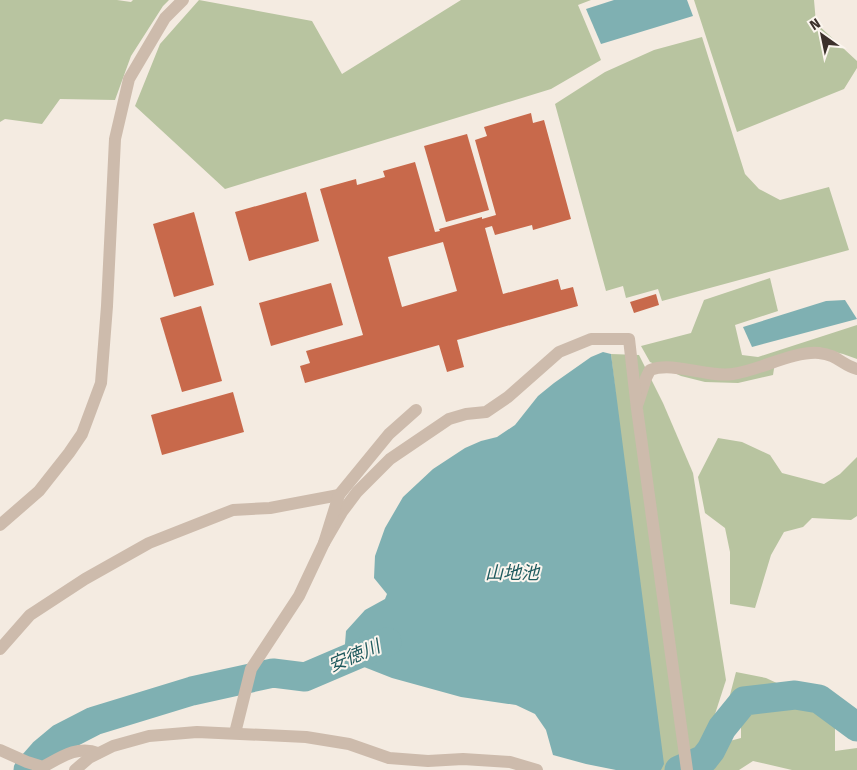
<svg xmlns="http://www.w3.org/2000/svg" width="857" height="770" font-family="'Fira Sans','Noto Sans JP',sans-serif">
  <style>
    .green { fill: #b8c4a0 }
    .water { fill: #7fb0b2 }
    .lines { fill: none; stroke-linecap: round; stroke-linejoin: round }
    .river { stroke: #7fb0b2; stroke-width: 29 }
    .building { fill: #c8694b; fill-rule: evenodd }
    .minor { stroke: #cdbbac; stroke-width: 12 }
    .labels { text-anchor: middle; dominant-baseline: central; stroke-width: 4; stroke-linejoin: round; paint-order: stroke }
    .water-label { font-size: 18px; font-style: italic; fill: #1f5a5e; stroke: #fbf5ee }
  </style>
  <rect width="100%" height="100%" fill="#f4ebe1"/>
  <g class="green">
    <path d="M0,0H117L131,2L133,0H169L163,6L131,56L115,100L60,99L42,124L5,119L0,122Z"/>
    <path d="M199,0L312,21L342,74L461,0H591L578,5L601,60L551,89L225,189L135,106L160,44Z"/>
    <path d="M694,0H814L816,23L857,61V68L844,89L737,132Z"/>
    <path d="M702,37L745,174L759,189L780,200L829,187L849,250L662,301L658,289L626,298L623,286L606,291L555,104L605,72L654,50Z"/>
    <path d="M770,278L778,311L735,325L742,355L758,357L857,325V359L843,354L822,349L776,356L773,375L738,383L705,382L681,376L650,362L641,346L691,333L704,300Z"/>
    <path d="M611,354L639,355L663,403L693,473L726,680L697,770H658Z"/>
    <path d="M718,438L742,442L770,455L782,473L824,484L840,474L857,457V516L851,520L812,518L803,527L784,532L771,555L755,608L730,604V552L725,528L705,513L698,477Z"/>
    <path d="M736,672L766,678L811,699L835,728V751L857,748V770H792L753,761L739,770H710L704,768L722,743L741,738V721L726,710Z"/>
  </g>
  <g class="water">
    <path d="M614,0H687L693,16L601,44L586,9Z"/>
    <path d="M845,300L857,319L752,347L743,327L826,301Z"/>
    <path d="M603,352L611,354L664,764L661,770H616L586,764L553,755L546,730L535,714L516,705L461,697L392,678L364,667L353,659L345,644L346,631L365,610L385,599L387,594L374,578L375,556L385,528L403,497L433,469L465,448L481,441L497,437L515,425L538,396L554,383L591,357Z"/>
  </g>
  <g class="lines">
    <g class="river">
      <path d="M28,770L43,753L61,738L94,721L192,691L273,673L305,677L387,642"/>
      <path d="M679,770L704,759L711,750L722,728L744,701L795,695L819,699L857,727"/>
    </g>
  </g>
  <g class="building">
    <path d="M531,113L533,123L544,120L571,219L533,230L532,225L495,235L492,226L485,228L503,294L558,279L561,290L573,287L578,306L457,340L464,367L447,372L439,345L305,383L300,366L310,363L306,351L363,335L320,189L356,179L357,185L385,177L383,171L415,162L435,232L440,231L439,229L482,217V219L496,215L475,140L487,136L484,127ZM443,242L457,291L402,307L388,257Z"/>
    <path d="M467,134L489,210L446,222L424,146Z"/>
    <path d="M306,192L319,241L249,261L235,212Z"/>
    <path d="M194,212L214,285L174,297L153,224Z"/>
    <path d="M331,283L343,325L271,346L259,303Z"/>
    <path d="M656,294L659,305L634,313L630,302Z"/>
    <path d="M201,306L222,381L182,392L160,318Z"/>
    <path d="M233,392L244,432L162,455L151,415Z"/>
  </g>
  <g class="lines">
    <g class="minor">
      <path d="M638,403L646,378L650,370C674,361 707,378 733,374C760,370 793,351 819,353C838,355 842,365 857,369"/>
      <path d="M0,525L39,491L69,453L82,434L101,383L107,306L115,139L129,79L165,18L183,0"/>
      <path d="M324,543L342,512L357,492L390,459L449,419L466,414L486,412L508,397L559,352L591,339H629L637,409L687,770"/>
      <path d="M0,649L30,615L85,579L149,543L233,510L270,508L339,495"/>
      <path d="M235,733L251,669L299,596L324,543L339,495L389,434L416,410"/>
      <path d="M0,750L27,762L43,767C61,757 78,745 98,753"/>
      <path d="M75,770L89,758L113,746L149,736L197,732L306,737L349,744L389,758L428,761L463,759L510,762L537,770"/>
    </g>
  </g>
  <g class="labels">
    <g class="water-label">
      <text x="512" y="573">山地池</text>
      <text transform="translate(354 656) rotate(-23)">安徳川</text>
    </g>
  </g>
  <g transform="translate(822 35) rotate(327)" stroke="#fbf5ee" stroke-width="4" paint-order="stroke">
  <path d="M0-4L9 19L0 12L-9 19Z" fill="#3b302b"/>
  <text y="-8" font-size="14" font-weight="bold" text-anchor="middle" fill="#3b302b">N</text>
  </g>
</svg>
